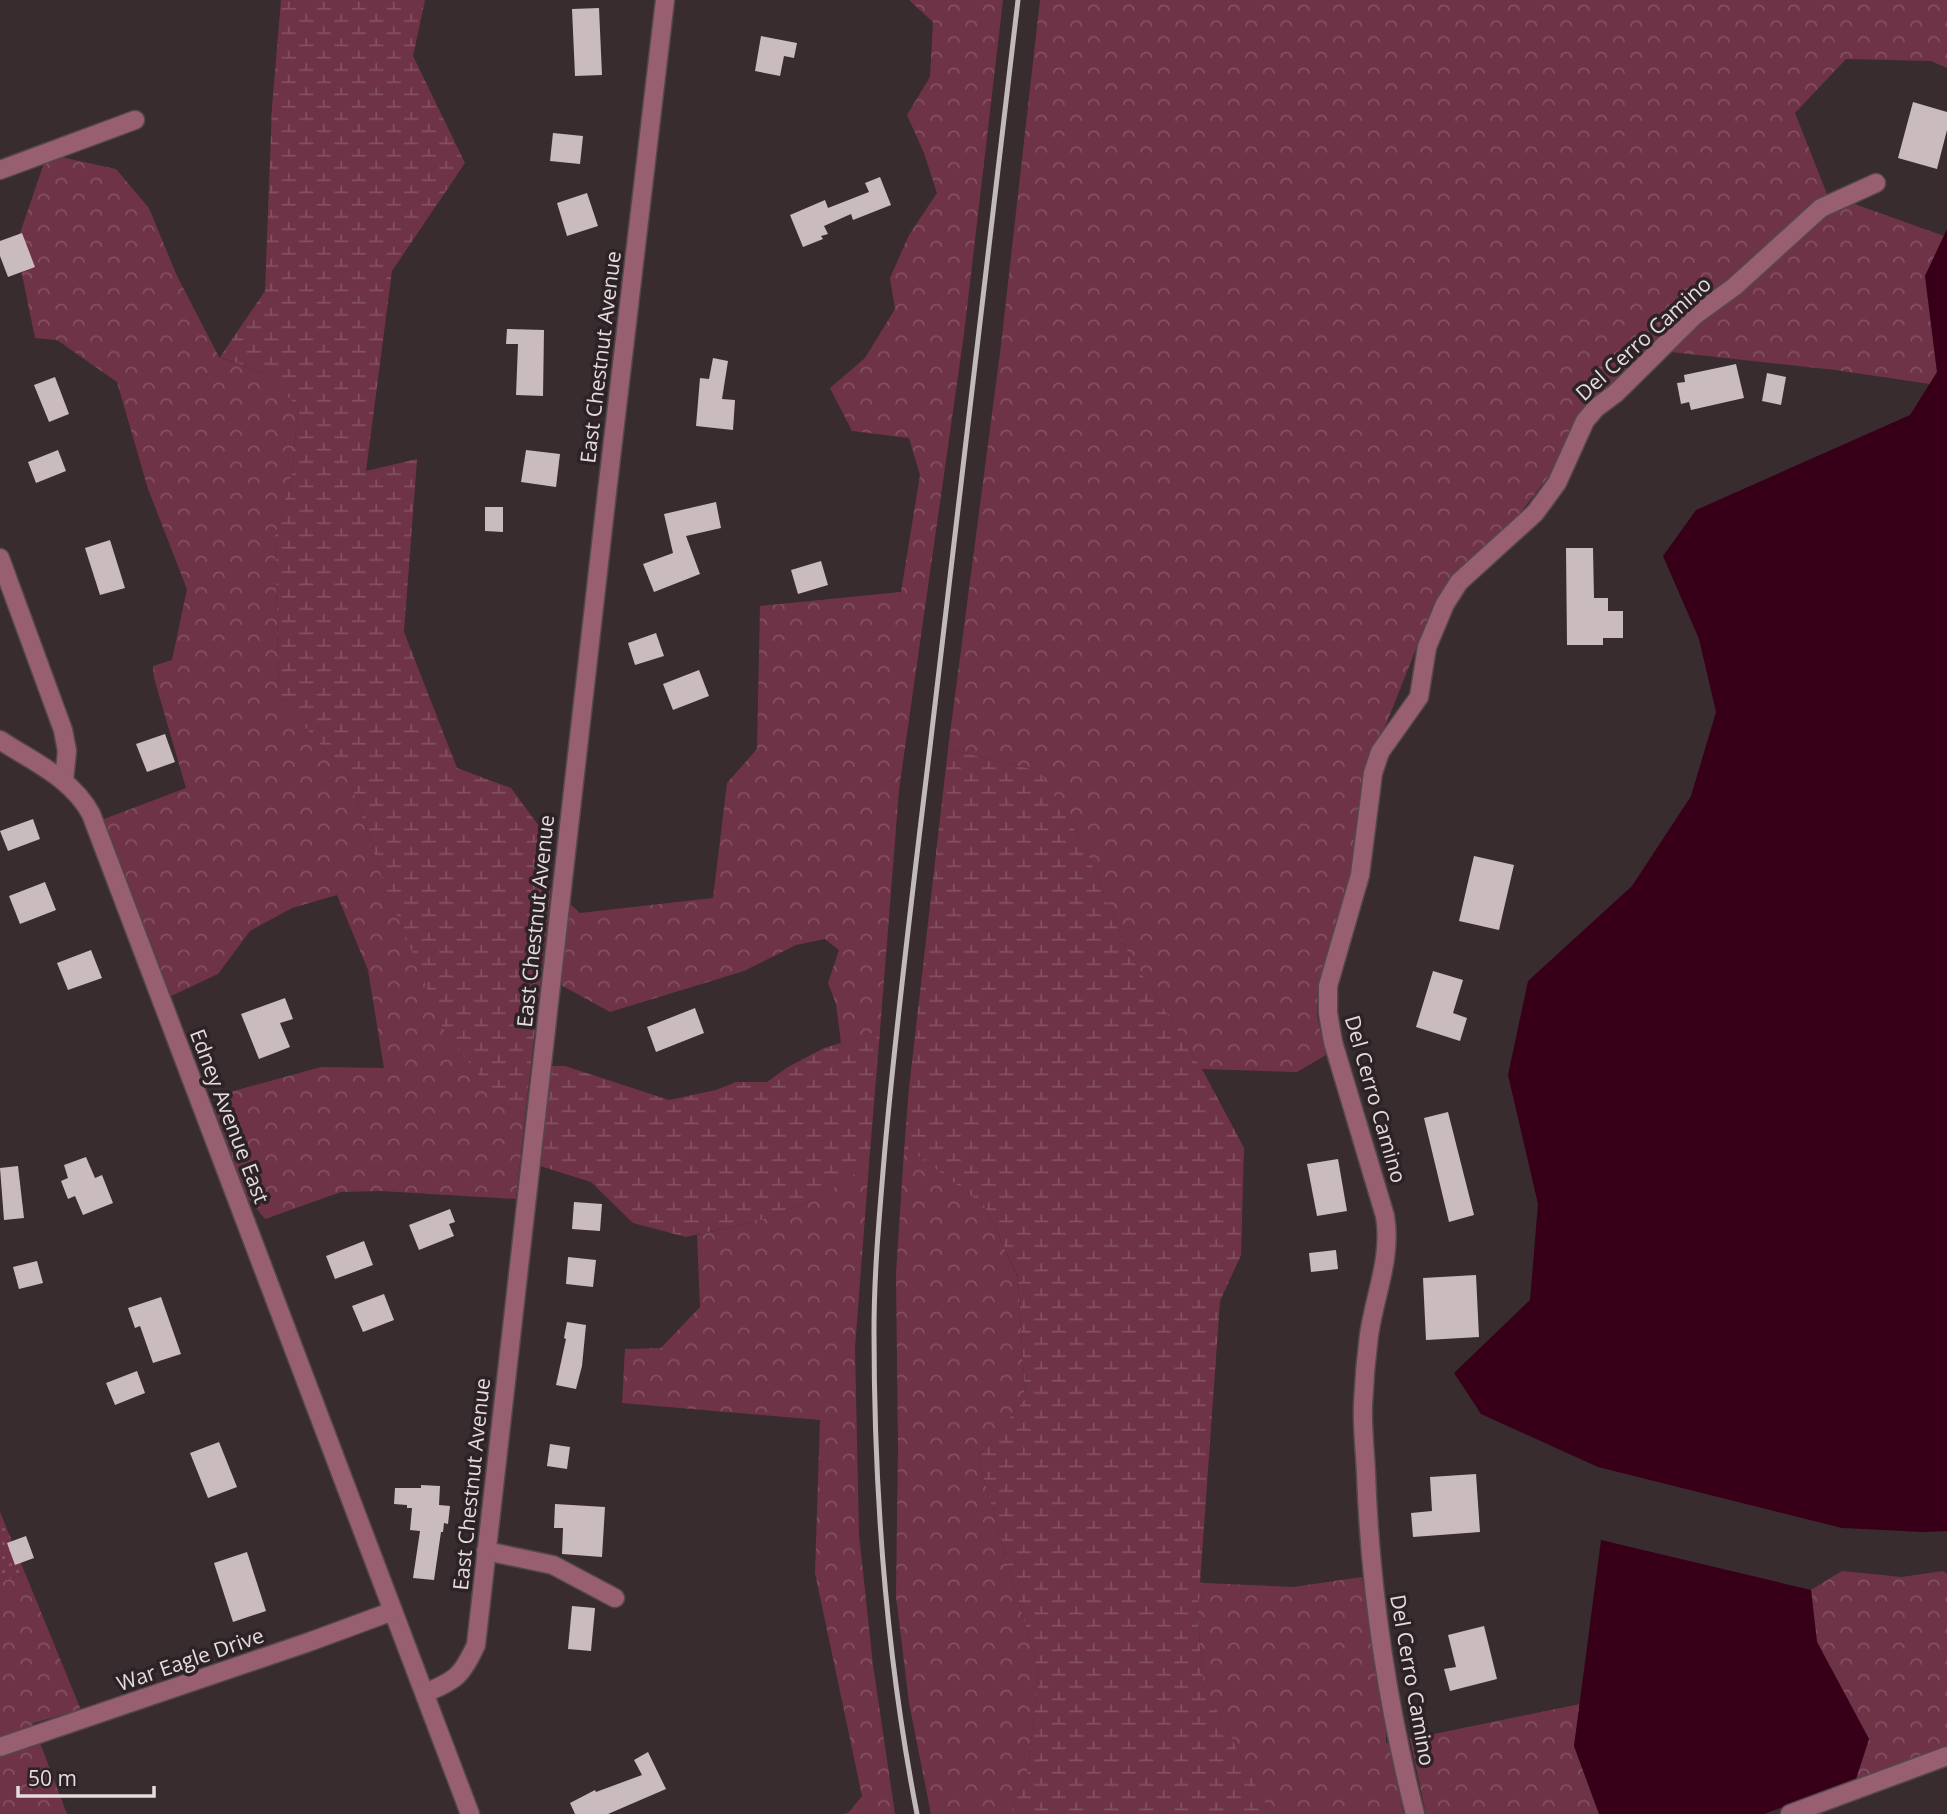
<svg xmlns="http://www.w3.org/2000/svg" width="1947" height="1814" font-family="'Open Sans',sans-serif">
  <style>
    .grass { fill: url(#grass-dots) }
    .forest { fill: url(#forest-crowns) }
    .wetland { fill: url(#wetland-marsh) }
    .water { fill: #370018 }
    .building { fill: #cabbbf }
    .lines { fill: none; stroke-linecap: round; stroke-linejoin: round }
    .minor-casing { stroke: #54484b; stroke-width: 21 }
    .minor { stroke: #985f71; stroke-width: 18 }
    .rail { stroke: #c2b9bc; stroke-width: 5 }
    .labels { text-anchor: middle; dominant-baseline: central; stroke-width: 7; stroke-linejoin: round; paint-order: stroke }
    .street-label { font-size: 21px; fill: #e4dcde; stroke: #2d2225 }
  </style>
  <defs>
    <pattern id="grass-dots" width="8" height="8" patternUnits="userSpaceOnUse" patternTransform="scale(1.75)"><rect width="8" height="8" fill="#6f3348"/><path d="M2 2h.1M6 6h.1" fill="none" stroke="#835062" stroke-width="1.8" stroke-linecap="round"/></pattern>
    <pattern id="forest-crowns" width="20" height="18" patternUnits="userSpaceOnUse" patternTransform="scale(1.75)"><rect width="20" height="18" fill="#6f3348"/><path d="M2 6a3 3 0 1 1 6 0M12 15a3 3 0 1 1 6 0" fill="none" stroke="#835062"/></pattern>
    <pattern id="wetland-marsh" width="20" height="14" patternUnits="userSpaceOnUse" patternTransform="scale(1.75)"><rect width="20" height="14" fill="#6f3348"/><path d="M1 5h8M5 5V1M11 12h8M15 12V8" fill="none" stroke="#835062"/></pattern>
  </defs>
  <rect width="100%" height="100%" fill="#382c2f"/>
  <path class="grass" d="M0,1512L25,1573L0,1582Z"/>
  <g class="forest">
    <path d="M909,0H1003L964,334L899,790L880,1031L841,1043L836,1004L828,983L839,950L825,939L796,945L744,971L610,1012L561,985L570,904L580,913L713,898L727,783L757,749L760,606L901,592L920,475L909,438L852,431L830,388L865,358L895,309L890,278L909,235L937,193L924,153L907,115L930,77L933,22Z"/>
    <path d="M1040,0H1947V68L1931,61L1846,59L1795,113L1827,194L1814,202L1728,280L1687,310L1609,386L1588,403L1576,418L1549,476L1520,513L1450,578L1435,601L1383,732L1370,751L1363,772L1350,874L1318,986L1317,1016L1326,1055L1297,1072L1202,1069L1127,951L1086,849L1039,771L948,749L1001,345Z"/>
    <path d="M61,157L116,169L149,208L177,276L219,357L266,374L298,407L292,474L275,536L279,698L348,775L384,883L501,1104L525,1117L516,1199L381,1191L341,1192L265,1219L247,1197L215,1111L219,1095L321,1067L384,1068L368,970L337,895L292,908L250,931L218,974L171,996L104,819L186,788L154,678L153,666L172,660L187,589L148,489L117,382L57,340L35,338L16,245L44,163Z"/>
    <path d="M1852,203L1944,236L1925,276L1937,372L1930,384L1835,370L1671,352L1665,357L1701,323L1741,293L1827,215Z"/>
    <path d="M904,1151L913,1152L985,1206L1018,1278L1025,1399L978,1457L1039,1673L1027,1775L1010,1814H931L909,1703L896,1596L898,1447L896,1273Z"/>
    <path d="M869,1164L855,1348L859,1535L873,1665L895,1814H844L849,1812L862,1796L815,1573L820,1420L622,1403L625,1349L661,1348L700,1307L697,1235L758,1221L817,1199Z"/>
    <path d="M1842,1571L1902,1577L1943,1571L1947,1574V1747L1856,1779L1869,1739L1817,1642L1811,1590Z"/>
    <path d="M25,1573L81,1710L33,1723V1726L0,1737V1582Z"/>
    <path d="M1362,1577L1386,1727V1743H1389L1404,1814H1271L1203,1684L1197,1605L1205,1583L1293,1587Z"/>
    <path d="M1580,1704L1574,1746L1599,1814H1426L1410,1739Z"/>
    <path d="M40,1743L67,1814H0V1756Z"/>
  </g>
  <g class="wetland">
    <path d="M281,0H425L413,56L465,163L392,271L366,471L417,459L404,632L457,768L511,788L544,833L539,877L551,888L525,1117L501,1104L444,1030L384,883L348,775L279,698L275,536L292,474L298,407L266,374L220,357L265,291L272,107Z"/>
    <path d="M948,749L1039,771L1086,849L1127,951L1202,1069L1244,1148L1241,1255L1220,1301L1200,1582L1205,1583L1197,1605L1203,1684L1271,1814H1010L1027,1775L1039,1673L978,1457L1025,1399L1018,1277L985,1206L913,1152L904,1151L909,1088Z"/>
    <path d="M880,1031L869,1164L817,1199L758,1221L686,1237L633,1223L591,1182L540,1166L552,1066H565L669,1100L716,1090L736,1082H767L788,1067L824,1048Z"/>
  </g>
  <g class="water">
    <path d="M1947,229V1531L1923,1532L1842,1528L1598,1467L1481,1414L1454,1373L1530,1300L1538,1204L1508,1075L1528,981L1632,886L1691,796L1716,712L1699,639L1663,556L1696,510L1910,415L1937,372L1925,276Z"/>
    <path d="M1601,1540L1811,1590L1817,1642L1869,1739L1856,1779L1764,1814H1599L1574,1746Z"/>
  </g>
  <g class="building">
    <path d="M599,8L602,75L575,76L572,9Z"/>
    <path d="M761,36L797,43L794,58L784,56L780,76L755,71Z"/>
    <path d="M1913,102L1947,112V130L1937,169L1898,158Z"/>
    <path d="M553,133L583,136L580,164L550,161Z"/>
    <path d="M880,177L891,205L853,220L851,214L824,226L828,234L821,236L823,239L803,247L790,215L825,200L828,208L869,192L865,183Z"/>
    <path d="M587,193L598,226L567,236L557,203Z"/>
    <path d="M22,233L35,267L8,277L0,256V241Z"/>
    <path d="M507,329L544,330L543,396L516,395L518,344H506Z"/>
    <path d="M713,358L728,361L722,399L735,400L733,430L696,426L700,378L709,379Z"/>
    <path d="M1736,364L1744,398L1691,410L1689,402L1681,404L1677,383L1685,382L1684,375Z"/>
    <path d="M1767,373L1786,377L1781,405L1762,401Z"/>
    <path d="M55,377L69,414L49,422L34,385Z"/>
    <path d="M58,450L66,471L36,483L28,462Z"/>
    <path d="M526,450L560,454L556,487L521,482Z"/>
    <path d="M716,502L721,528L686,536L700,574L654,592L643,564L673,553L664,514Z"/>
    <path d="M485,507H503V532L485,531Z"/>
    <path d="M110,540L125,588L100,595L85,548Z"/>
    <path d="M1566,548H1593L1594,598H1608V611H1623V638H1603V645H1567Z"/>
    <path d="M821,561L828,585L798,594L791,570Z"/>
    <path d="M656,633L664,656L635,665L628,643Z"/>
    <path d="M699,670L709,696L673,710L663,684Z"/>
    <path d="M165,734L175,762L147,772L136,744Z"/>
    <path d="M33,819L40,839L8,851L0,831Z"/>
    <path d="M1474,856L1514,865L1499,930L1459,921Z"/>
    <path d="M45,882L56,910L20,924L9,896Z"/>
    <path d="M91,950L102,978L68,990L57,963Z"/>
    <path d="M1433,971L1463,980L1453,1013L1467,1018L1460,1041L1416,1027Z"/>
    <path d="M285,998L293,1019L280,1023L290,1047L259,1059L241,1014Z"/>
    <path d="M695,1008L704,1033L656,1052L647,1027Z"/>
    <path d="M1448,1112L1474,1215L1449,1222L1424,1118Z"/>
    <path d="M86,1157L95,1178L102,1175L113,1203L83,1215L75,1196L68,1199L61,1181L68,1178L64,1165Z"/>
    <path d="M1338,1159L1347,1211L1317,1216L1307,1164Z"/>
    <path d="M18,1166L24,1218L4,1220L0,1168Z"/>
    <path d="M574,1202L602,1204L600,1231L572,1229Z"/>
    <path d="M450,1209L455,1222L449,1224L454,1236L419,1250L409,1225Z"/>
    <path d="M364,1241L373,1265L335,1279L326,1256Z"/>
    <path d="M1336,1250L1338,1269L1311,1272L1309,1253Z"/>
    <path d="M568,1257L596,1260L593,1287L566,1284Z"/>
    <path d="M37,1261L43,1283L19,1289L13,1267Z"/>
    <path d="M1476,1275L1479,1337L1426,1340L1423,1278Z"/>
    <path d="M384,1294L394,1320L363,1332L352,1306Z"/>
    <path d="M161,1297L181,1354L153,1363L140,1326L135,1328L128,1308Z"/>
    <path d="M567,1322L586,1325L582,1366L576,1389L556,1385L566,1339L564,1338Z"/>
    <path d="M137,1371L145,1393L115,1405L106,1383Z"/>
    <path d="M219,1442L237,1487L208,1498L190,1453Z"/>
    <path d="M550,1444L570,1447L567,1469L547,1466Z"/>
    <path d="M1476,1474L1480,1532L1413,1537L1411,1513L1432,1511L1430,1477Z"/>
    <path d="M421,1485L440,1486L439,1505L450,1506L448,1524L444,1523L443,1532H441L434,1580L413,1578L420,1531L410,1530L412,1508H407V1505L394,1504L395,1488H421Z"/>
    <path d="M555,1504L605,1507L602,1557L562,1554L563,1528H554Z"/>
    <path d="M26,1536L34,1558L15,1565L7,1543Z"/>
    <path d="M247,1552L266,1611L233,1622L214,1563Z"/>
    <path d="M572,1606L595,1608L591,1651L568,1649Z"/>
    <path d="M1484,1626L1497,1679L1450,1691L1444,1669L1456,1667L1448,1635Z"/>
    <path d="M648,1752L666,1789L608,1814H575L570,1803L595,1790L596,1792L642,1775L634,1760Z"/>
  </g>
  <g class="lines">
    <g class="minor-casing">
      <g id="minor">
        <path d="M0,170L135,120"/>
        <path d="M0,558L63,730L67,751L64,780"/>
        <path d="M0,740C33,762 72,778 91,814L470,1814"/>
        <path d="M486,1551L553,1565L615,1598"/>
        <path d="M425,1693C457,1680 462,1675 476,1645L607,492L665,0"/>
        <path d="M0,1747L309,1642L393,1611"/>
        <path d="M1415,1814C1387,1703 1370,1588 1366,1473C1365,1450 1362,1427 1363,1404C1364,1382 1366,1358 1369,1335C1375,1294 1392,1257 1385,1216L1333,1042L1328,1013V986L1360,875L1373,773L1380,752L1419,697L1427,647L1445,604L1459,582L1535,513L1557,483L1585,421L1596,408L1616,393L1694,316L1734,287L1821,208L1876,183"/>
        <path d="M1790,1814L1947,1756"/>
      </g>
    </g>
    <use href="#minor" class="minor"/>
    <path class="rail" d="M917,1814C886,1655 874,1492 874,1331C874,1270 880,1208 885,1148C897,1014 914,880 930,747C959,498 989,249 1018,0"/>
  </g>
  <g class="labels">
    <g class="street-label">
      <text transform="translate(1643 338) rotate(-42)">Del Cerro Camino</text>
      <text transform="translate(600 357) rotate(-83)">East Chestnut Avenue</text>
      <text transform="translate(535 921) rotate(-84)">East Chestnut Avenue</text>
      <text transform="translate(1376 1099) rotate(74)">Del Cerro Camino</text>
      <text transform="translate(230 1116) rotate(69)">Edney Avenue East</text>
      <text transform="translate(471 1484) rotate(-84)">East Chestnut Avenue</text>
      <text transform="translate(190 1659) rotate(-19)">War Eagle Drive</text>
      <text transform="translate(1413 1680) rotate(80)">Del Cerro Camino</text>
    </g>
  </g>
  <path d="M18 1786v10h136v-10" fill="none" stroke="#e4dcde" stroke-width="3.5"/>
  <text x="28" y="1786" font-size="21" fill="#e4dcde" stroke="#2d2225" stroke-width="5" paint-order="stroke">50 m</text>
</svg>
